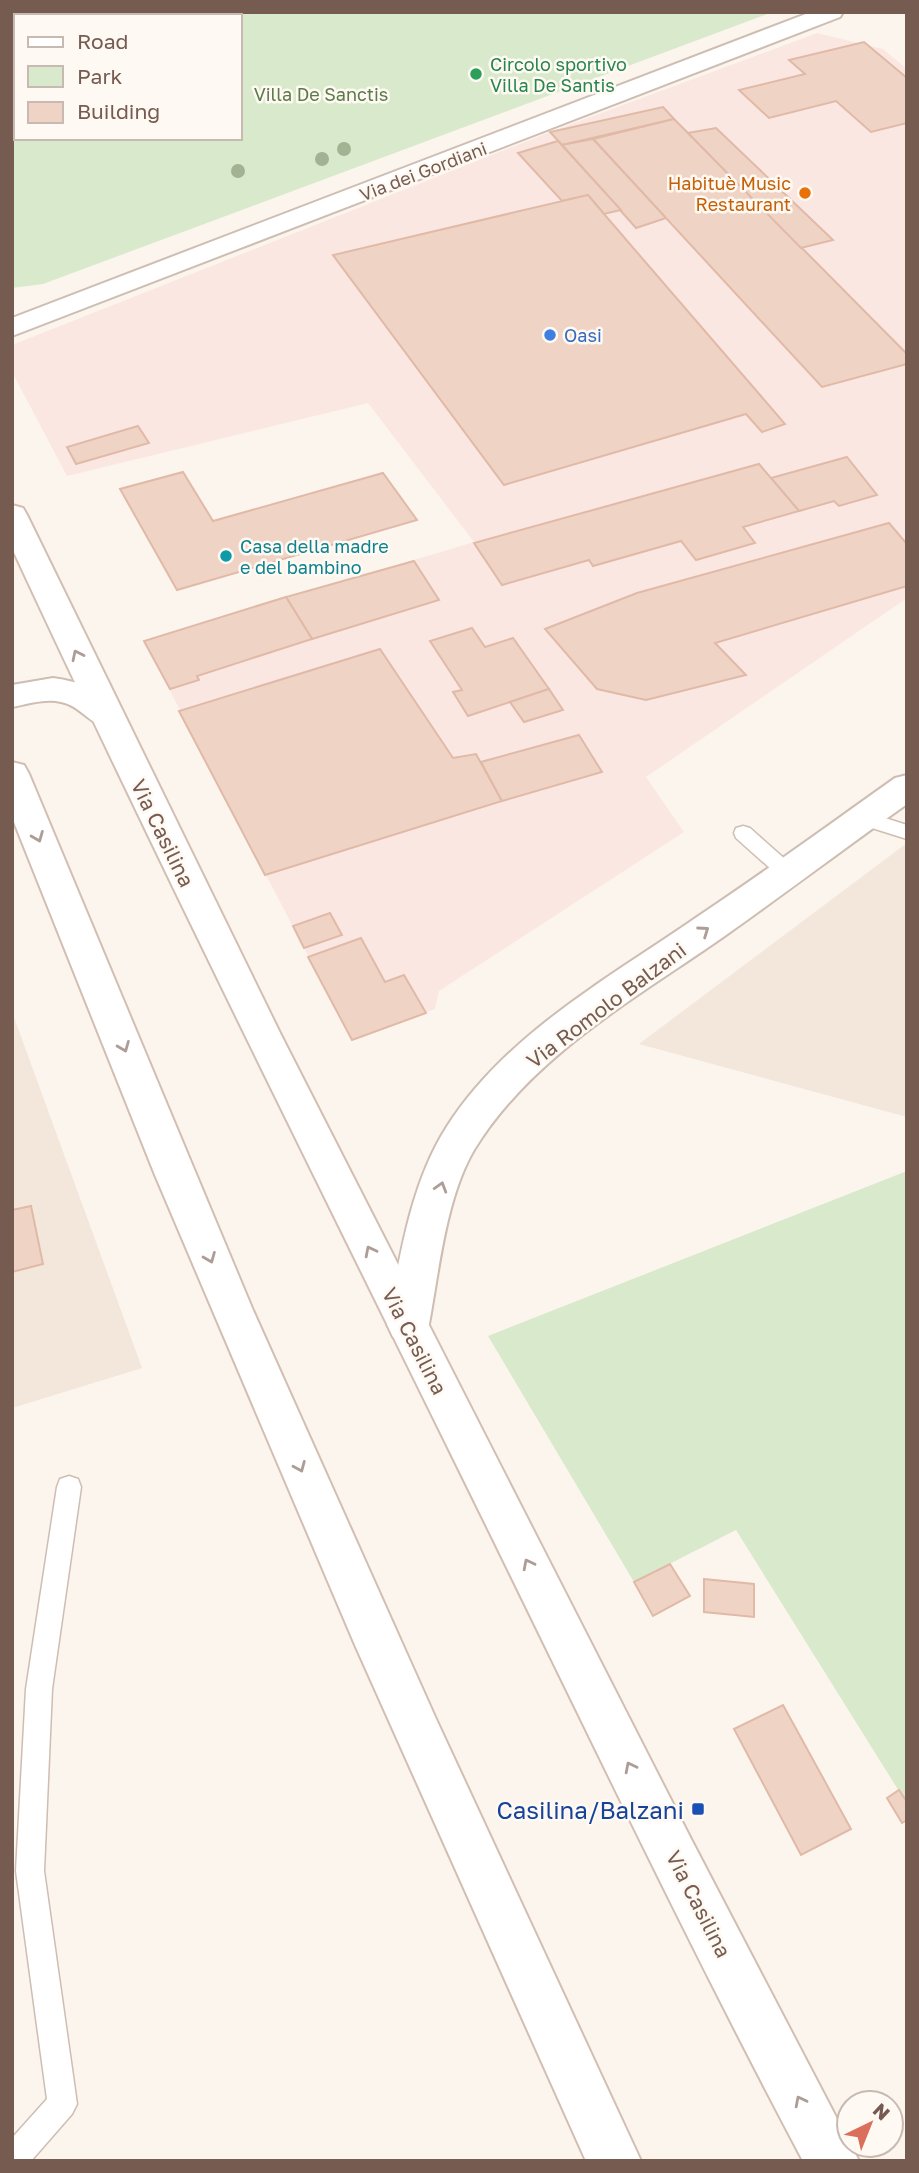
<svg xmlns="http://www.w3.org/2000/svg" width="919" height="2173" font-family="'Golos Text',sans-serif">
  <style>
    .residential { fill: #f3e6db }
    .commercial { fill: #fbe7e2 }
    .green { fill: #d9e9cb; fill-rule: evenodd }
    .building { fill: #efd4c6; stroke: #e1b9a7; stroke-width: 2 }
    .lines { fill: none; stroke-linecap: round; stroke-linejoin: round }
    .service-casing { stroke: #cebdb2; stroke-width: 3 }
    .minor-casing { stroke: #cebdb2; stroke-width: 4 }
    .tertiary-casing { stroke: #cebdb2; stroke-width: 4 }
    .secondary-casing { stroke: #d3beb2; stroke-width: 4 }
    .service { fill: #fff; fill-rule: evenodd }
    .minor { fill: #fff; fill-rule: evenodd }
    .tertiary { fill: #fff; fill-rule: evenodd }
    .secondary { fill: #fff; fill-rule: evenodd }
    .tree { fill: #a3b293 }
    .oneway { stroke: #ad9d96 }
    .leisure-dot { fill: #2e9e5b; stroke: #fef9f3; stroke-width: 2.5 }
    .food-dot { fill: #e8710a; stroke: #fef9f3; stroke-width: 2.5 }
    .shop-dot { fill: #3f7fe0; stroke: #fef9f3; stroke-width: 2.5 }
    .culture-dot { fill: #0f9aa8; stroke: #fef9f3; stroke-width: 2.5 }
    .transit-dot { fill: #1a4fb4; stroke: #fef9f3; stroke-width: 2.5 }
    .labels { text-anchor: middle; dominant-baseline: central; stroke-width: 5; stroke-linejoin: round; paint-order: stroke }
    .far-leisure-label { font-size: 18px; fill: #27864d; stroke: #fef9f3; text-anchor: start }
    .far-park-label { font-size: 18px; fill: #5b7b49; stroke: #fef9f3 }
    .far-street-label { font-size: 18px; fill: #765b50; stroke: #fef9f3 }
    .far-food-label { font-size: 18px; fill: #c56008; stroke: #fef9f3; text-anchor: end }
    .far-shop-label { font-size: 18px; fill: #366cbe; stroke: #fef9f3; text-anchor: start }
    .far-culture-label { font-size: 18px; fill: #0d838f; stroke: #fef9f3; text-anchor: start }
    .street-label { font-size: 21px; fill: #765b50; stroke: #fef9f3 }
    .near-transit-label { font-size: 24px; fill: #164399; stroke: #fef9f3; text-anchor: end }
  </style>
  <rect width="100%" height="100%" fill="#fcf5ed"/>
  <g class="residential">
    <path d="M907,843V1117L639,1044Z"/>
    <path d="M12,1012L142,1368L12,1408Z"/>
  </g>
  <path class="commercial" d="M817,33L883,49L907,69V598L646,777L684,832L439,991L435,1009L352,1040L144,641L474,542L368,403L67,476L12,372V345L550,132Z"/>
  <g class="green">
    <path d="M12,12H773L43,284L12,288ZM16,16H240V138H16Z"/>
    <path d="M907,1171V1804L736,1530L634,1582L488,1336Z"/>
  </g>
  <g class="building">
    <path d="M864,42L907,78V123L871,132L836,101L769,118L739,90L805,74L789,60Z"/>
    <path d="M663,107L674,119L562,145L550,132Z"/>
    <path d="M674,119L907,354V364L822,387L593,139Z"/>
    <path d="M716,128L833,240L801,248L688,133Z"/>
    <path d="M593,139L666,218L636,228L562,145Z"/>
    <path d="M558,141L621,210L604,214L588,195L562,201L518,153Z"/>
    <path d="M588,195L604,214L785,424L762,432L746,414L504,485L333,255Z"/>
    <path d="M138,426L149,443L76,464L67,447Z"/>
    <path d="M847,457L877,495L839,506L834,501L799,511L771,478Z"/>
    <path d="M759,464L799,511L743,527L755,543L696,560L681,541L593,566L589,560L502,585L474,543Z"/>
    <path d="M183,472L213,521L383,473L417,520L177,590L120,489Z"/>
    <path d="M889,523L907,544V586L715,643L746,675L646,700L597,689L545,629L637,593Z"/>
    <path d="M414,561L439,600L312,639L286,597Z"/>
    <path d="M286,597L312,639L197,676L199,680L170,689L144,641Z"/>
    <path d="M472,628L485,647L513,638L549,689L468,716L453,692L462,690L430,641Z"/>
    <path d="M380,649L453,758L476,754L502,801L265,875L179,711Z"/>
    <path d="M549,689L563,710L524,722L510,702Z"/>
    <path d="M579,735L602,772L502,801L481,762Z"/>
    <path d="M330,913L342,935L304,948L293,926Z"/>
    <path d="M361,938L385,982L404,975L426,1013L352,1040L308,957Z"/>
    <path d="M31,1206L43,1264L12,1272V1210Z"/>
    <path d="M670,1564L690,1596L653,1616L634,1582Z"/>
    <path d="M704,1579L754,1584V1617L704,1612Z"/>
    <path d="M783,1705L851,1829L801,1855L734,1729Z"/>
    <path d="M899,1790L907,1802V1820L902,1823L887,1798Z"/>
  </g>
  <g class="lines">
    <g class="service-casing">
      <g id="service">
        <path d="M863,811L907,825V839L856,823L854,818L856,813Z"/>
        <path d="M743,826L750,828L795,868L798,873L795,878L788,880L781,878L736,838L734,833L736,828Z"/>
        <path d="M69,1476L78,1479L81,1487L52,1689L44,1871L77,2104L72,2114L31,2161H12V2138L47,2099L16,1871L26,1689L57,1487L60,1479Z"/>
      </g>
    </g>
    <g class="minor-casing">
      <path id="minor" d="M907,775V804C846,847 787,892 726,935C638,997 532,1055 474,1150C446,1198 439,1270 429,1324L423,1337L408,1343L393,1337L387,1324C400,1258 410,1185 446,1128C506,1033 611,977 700,915C766,871 830,824 895,778Z"/>
    </g>
    <g class="tertiary-casing">
      <g id="tertiary">
        <path d="M811,12H843L840,17L12,336V318Z"/>
        <path d="M53,678C79,681 111,693 125,716L120,724C91,733 86,707 61,702C46,698 27,704 12,707V685Z"/>
      </g>
    </g>
    <g class="secondary-casing">
      <g id="secondary">
        <path d="M12,505L23,508L27,515L281,1035L691,1839L859,2161H803C680,1929 569,1693 453,1458C304,1155 154,854 12,548Z"/>
        <path d="M12,762L24,765L29,774L252,1308L436,1719L641,2161H586L355,1645L155,1175L12,817Z"/>
      </g>
    </g>
    <use href="#service" class="service"/>
    <use href="#minor" class="minor"/>
    <use href="#tertiary" class="tertiary"/>
    <use href="#secondary" class="secondary"/>
  </g>
  <g class="tree">
    <circle cx="344" cy="149" r="7"/>
    <circle cx="322" cy="159" r="7"/>
    <circle cx="238" cy="171" r="7"/>
  </g>
  <defs><path id="oneway-chevron" d="M-2-3.5L2.5 0L-2 3.5" fill="none" stroke-width="1.6" stroke-linecap="round" stroke-linejoin="round" transform="scale(1.75)"/></defs>
  <g class="oneway">
    <use href="#oneway-chevron" transform="translate(77 655) rotate(-116)"/>
    <use href="#oneway-chevron" transform="translate(38 837) rotate(68)"/>
    <use href="#oneway-chevron" transform="translate(704 931) rotate(-35)"/>
    <use href="#oneway-chevron" transform="translate(124 1047) rotate(68)"/>
    <use href="#oneway-chevron" transform="translate(441 1187) rotate(-73)"/>
    <use href="#oneway-chevron" transform="translate(370 1251) rotate(-117)"/>
    <use href="#oneway-chevron" transform="translate(210 1258) rotate(68)"/>
    <use href="#oneway-chevron" transform="translate(300 1467) rotate(67)"/>
    <use href="#oneway-chevron" transform="translate(528 1564) rotate(-117)"/>
    <use href="#oneway-chevron" transform="translate(630 1767) rotate(-117)"/>
    <use href="#oneway-chevron" transform="translate(800 2101) rotate(-117)"/>
  </g>
  <circle class="leisure-dot" cx="476" cy="74" r="7"/>
  <circle class="food-dot" cx="805" cy="193" r="7"/>
  <circle class="shop-dot" cx="550" cy="335" r="7"/>
  <circle class="culture-dot" cx="226" cy="556" r="7"/>
  <rect class="transit-dot" x="691" y="1802" width="14" height="14" rx="3.5"/>
  <g class="labels">
    <g class="far-leisure-label">
      <text x="490" y="64">Circolo sportivo<tspan x="490" dy="21">Villa De Santis</tspan></text>
    </g>
    <g class="far-park-label">
      <text x="321" y="94">Villa De Sanctis</text>
    </g>
    <g class="far-street-label">
      <text transform="translate(423 171) rotate(-21)">Via dei Gordiani</text>
    </g>
    <g class="far-food-label">
      <text x="791" y="183">Habituè Music<tspan x="791" dy="21">Restaurant</tspan></text>
    </g>
    <g class="far-shop-label">
      <text x="564" y="335">Oasi</text>
    </g>
    <g class="far-culture-label">
      <text x="240" y="546">Casa della madre<tspan x="240" dy="21">e del bambino</tspan></text>
    </g>
    <g class="street-label">
      <text transform="translate(163 833) rotate(64)">Via Casilina</text>
      <text transform="translate(606 1005) rotate(-37)">Via Romolo Balzani</text>
      <text transform="translate(415 1341) rotate(63)">Via Casilina</text>
      <text transform="translate(699 1904) rotate(63)">Via Casilina</text>
    </g>
    <g class="near-transit-label">
      <text x="684" y="1809">Casilina/Balzani</text>
    </g>
  </g>
  <rect width="919" height="2173" fill="none" stroke="#765b50" stroke-width="28"/>
  <rect x="14" y="14" width="228" height="126" fill="#fef9f3" stroke="#c8bab2" stroke-width="2"/>
  <rect x="28" y="37" width="35" height="10" fill="#ffffff" stroke="#c8bab2" stroke-width="2"/>
  <text x="77" y="49" font-size="21" fill="#765b50">Road</text>
  <rect x="28" y="66" width="35" height="21" fill="#d9e9cb" stroke="#c8bab2" stroke-width="2"/>
  <text x="77" y="84" font-size="21" fill="#765b50">Park</text>
  <rect x="28" y="102" width="35" height="21" fill="#efd4c6" stroke="#c8bab2" stroke-width="2"/>
  <text x="77" y="119" font-size="21" fill="#765b50">Building</text>
  <g transform="translate(870 2124) rotate(43)"><circle r="33" fill="#fef9f3" stroke="#c8bab2" stroke-width="2"/>
  <path d="M0-5L12 26L0 18L-12 26Z" fill="#dc6f5b"/>
  <text y="-10" font-size="19" font-weight="bold" text-anchor="middle" fill="#765b50">N</text>
  </g>
</svg>
